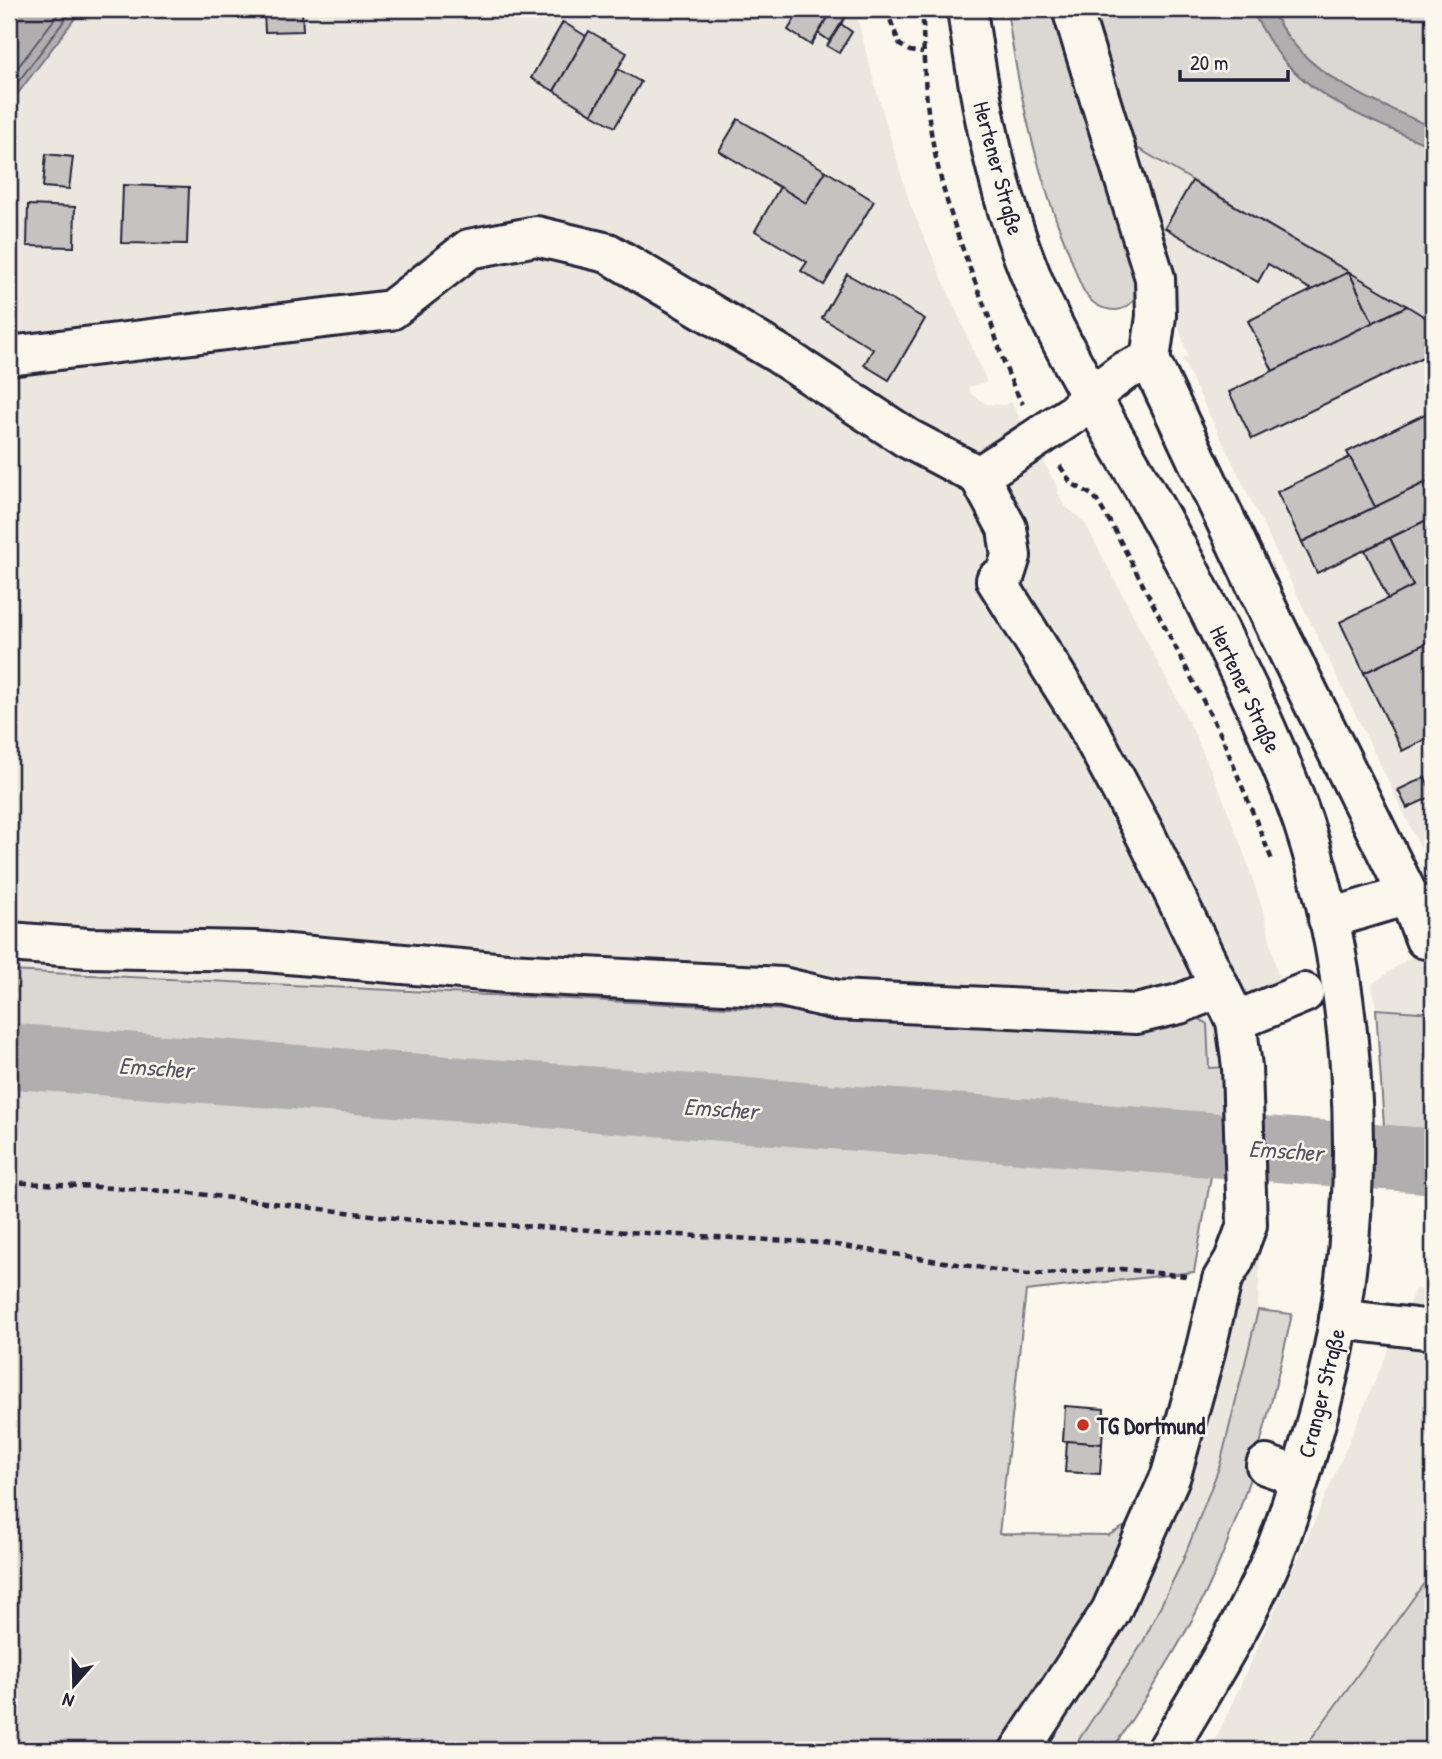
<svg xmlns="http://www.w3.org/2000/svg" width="1442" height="1759" font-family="'Patrick Hand',sans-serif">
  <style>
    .built { fill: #ebe7df }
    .green { fill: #dbd8d3; stroke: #7e7d87; stroke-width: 2 }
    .water { fill: #b1aeb0; stroke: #787681; stroke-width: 2 }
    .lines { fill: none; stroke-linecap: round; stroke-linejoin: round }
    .shore { stroke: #5b5a6a; stroke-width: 2 }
    .river { stroke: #b1aeb0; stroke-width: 65 }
    .building { fill: #c6c2c0; stroke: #22223b; stroke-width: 2 }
    .minor-casing { stroke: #22223b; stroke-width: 44 }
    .major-casing { stroke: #22223b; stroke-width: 44 }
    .path { stroke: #22223b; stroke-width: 4.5; stroke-dasharray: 7 5; stroke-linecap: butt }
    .minor { stroke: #fbf7ec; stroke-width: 38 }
    .major { stroke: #fbf7ec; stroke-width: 38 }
    .poi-dot { fill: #c8321e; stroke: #fbf7ec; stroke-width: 2.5 }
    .labels { text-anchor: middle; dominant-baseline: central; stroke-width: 5; stroke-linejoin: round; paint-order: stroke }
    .street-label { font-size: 23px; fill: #22223b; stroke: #fbf7ec }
    .poi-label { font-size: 23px; font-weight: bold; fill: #22223b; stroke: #fbf7ec; text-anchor: start }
    .water-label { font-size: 24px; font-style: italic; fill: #545364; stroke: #fbf7ec }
  </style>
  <rect width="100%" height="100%" fill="#fbf7ec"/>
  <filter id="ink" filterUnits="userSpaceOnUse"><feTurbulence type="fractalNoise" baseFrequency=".0143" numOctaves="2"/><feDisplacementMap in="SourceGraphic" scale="14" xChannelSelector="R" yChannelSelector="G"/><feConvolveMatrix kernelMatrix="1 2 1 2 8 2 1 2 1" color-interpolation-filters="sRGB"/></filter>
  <g filter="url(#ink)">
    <g class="built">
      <path d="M82,9H855L875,86L910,204L987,382L968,387L972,395L987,404L1004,405L1011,402L1059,490L1057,491L1063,504L1085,523L1190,724L1219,788L1246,859L1265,917L1279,980L1253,997L1228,1067L1209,1068L1207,1025L1147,1028L9,971V105Z"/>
      <path d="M1119,137L1433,322V873L1182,359L1188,356Z"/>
      <path d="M1433,945V1013L1376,1009L1372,984L1416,953Z"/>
      <path d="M1261,1224L1258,1310L1240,1389L1220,1465L1183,1560L1142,1644L1072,1750H1037L1097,1669L1146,1573L1232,1225Z"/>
      <path d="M1415,1289L1433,1291V1571L1303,1750H1211L1315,1520Z"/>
    </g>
    <g class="green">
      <path d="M1007,9H1063L1140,291C1135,300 1128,309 1116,310C1103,310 1092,304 1085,293C1077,280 1073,262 1067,248C1036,172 1018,90 1007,9Z"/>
      <path d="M1086,9H1251C1262,28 1272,47 1287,64C1326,106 1382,125 1433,147V322L1119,137Z"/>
      <path d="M1271,9H1433V128C1369,98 1304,78 1271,9Z"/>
      <path d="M9,971L1147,1028L1196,1017L1207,1024L1209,1068L1228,1067V1080L1194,1272L1026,1291L999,1534L1109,1535L1138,1519L1099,1610L1017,1732L1001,1750H11L9,1701Z"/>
      <path d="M1376,1009L1433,1013V1130L1384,1126Z"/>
      <path d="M1258,1310L1292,1314C1272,1404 1251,1490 1214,1575C1187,1637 1148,1694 1112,1750H1072L1142,1644L1183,1560L1220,1465Z"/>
      <path d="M1433,1571V1750H1303Z"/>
    </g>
    <g class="water">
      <path d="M9,9H82L9,105Z"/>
      <path d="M1251,9H1271C1304,78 1369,98 1433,128V147C1382,125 1326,106 1287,64C1272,48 1262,28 1251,9Z"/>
    </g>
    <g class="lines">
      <g class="shore">
        <path d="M9,79L62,9"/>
        <path d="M9,94L73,9"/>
      </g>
      <path class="river" d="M9,1056L1433,1161"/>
    </g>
    <g class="building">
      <path d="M264,9H329L264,12Z"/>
      <path d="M801,9H817L829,16L811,45L788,30Z"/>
      <path d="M834,9H841L848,13L830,41L818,33Z"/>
      <path d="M302,10L303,31L265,32L264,12Z"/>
      <path d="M563,22L586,36L554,91L531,78Z"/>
      <path d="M841,24L852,32L839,53L827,46Z"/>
      <path d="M589,31L627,53L592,114L554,91Z"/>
      <path d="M618,69L641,82L615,127L592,114Z"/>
      <path d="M738,119L826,171L806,203L719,151Z"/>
      <path d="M46,154L73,157L69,189L43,187Z"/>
      <path d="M826,171L874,201L824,285L801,271L807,262L755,231L780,187L806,203Z"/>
      <path d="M1192,181L1349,272L1312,290L1268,264L1258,282L1165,228Z"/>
      <path d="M123,185L189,187L187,244L121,243Z"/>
      <path d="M28,205L75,207L74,247L27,246Z"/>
      <path d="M1349,272L1407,306L1373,323Z"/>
      <path d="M1349,272L1373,323L1273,371L1248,321Z"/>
      <path d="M847,274L925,319L889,380L864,365L873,349L822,318Z"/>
      <path d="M1407,306L1433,322V352L1252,439L1229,392Z"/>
      <path d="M1433,410V479L1375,507L1347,452Z"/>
      <path d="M1350,457L1375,507L1302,542L1277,492Z"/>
      <path d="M1433,479V517L1317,573L1302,542Z"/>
      <path d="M1433,517V640L1364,673L1340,622L1413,586L1390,538Z"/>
      <path d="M1390,538L1413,586L1388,599L1365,550Z"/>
      <path d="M1433,640V736L1402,751L1364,673Z"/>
      <path d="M1425,777L1433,796L1407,808L1398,790Z"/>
      <path d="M1065,1406L1104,1409L1102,1444L1063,1441Z"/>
      <path d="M1067,1441L1102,1444L1100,1474L1065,1472Z"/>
    </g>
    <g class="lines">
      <g class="minor-casing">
        <g id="minor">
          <path d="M9,356L391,310L469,249L536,236L608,253L779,354L907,438L979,476L1007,528L1011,556L1005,575L996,580L1085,722L1146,836L1236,1021L1242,1067L1247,1225L1234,1260L1222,1280L1203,1360L1171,1475L1111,1611L1020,1750"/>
          <path d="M1150,360L1275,625L1408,895L1425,939"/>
          <path d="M979,476L1072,415L1091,396L1123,372L1150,360L1156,316L1155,278L1072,9"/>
          <path d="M1328,919L1408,895"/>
          <path d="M9,942L88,948L254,951L507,973L782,987L837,1000L1136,1014L1179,1004L1219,988"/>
          <path d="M1236,1021L1304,993"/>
          <path d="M1339,1319L1433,1330"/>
          <path d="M1266,1465L1300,1477"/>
        </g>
      </g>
      <g class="major-casing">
        <path id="major" d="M967,9C981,111 1000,211 1044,306C1089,401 1149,490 1196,584C1235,662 1275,740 1303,822C1354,977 1366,1160 1339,1320C1332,1363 1321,1406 1309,1447C1298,1483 1288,1520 1274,1554C1245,1623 1205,1686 1167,1750"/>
      </g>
      <g class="path">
        <path d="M886,9L900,45L910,51L923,53"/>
        <path d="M923,9C923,59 925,109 936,158C948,214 969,267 990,320C1000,349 1007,378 1023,404"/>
        <path d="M1060,466L1071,483L1094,496L1113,527L1222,737L1272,860"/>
        <path d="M9,1182L182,1192L412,1220L824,1243L1027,1275L1122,1269L1186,1276"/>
        <path d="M1123,1750L1130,1740"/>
      </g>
      <use href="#minor" class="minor"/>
      <use href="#major" class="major"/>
    </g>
  </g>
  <circle class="poi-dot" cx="1083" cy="1425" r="7"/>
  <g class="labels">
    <g class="street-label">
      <text transform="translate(999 168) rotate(75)">Hertener Straße</text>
      <text transform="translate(1246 689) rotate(65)">Hertener Straße</text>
      <text transform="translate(1321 1393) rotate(-76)">Cranger Straße</text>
    </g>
    <g class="poi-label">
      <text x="1097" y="1425">TG Dortmund</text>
    </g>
    <g class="water-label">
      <text transform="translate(156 1067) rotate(4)">Emscher</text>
      <text transform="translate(721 1108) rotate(4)">Emscher</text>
      <text transform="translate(1286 1150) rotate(4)">Emscher</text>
    </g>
  </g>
  <rect width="1442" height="1759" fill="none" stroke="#fbf7ec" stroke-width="35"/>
  <rect x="18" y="18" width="1407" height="1724" fill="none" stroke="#22223b" stroke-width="2.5" filter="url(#ink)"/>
  <g transform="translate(74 1685) rotate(200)" stroke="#fbf7ec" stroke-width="5" paint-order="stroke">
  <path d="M0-5L12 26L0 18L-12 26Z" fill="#22223b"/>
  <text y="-10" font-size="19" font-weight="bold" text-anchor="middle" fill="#22223b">N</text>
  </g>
  <path d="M1180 70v10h108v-10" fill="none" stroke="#22223b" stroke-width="3.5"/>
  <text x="1190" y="70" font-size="21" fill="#22223b" stroke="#fbf7ec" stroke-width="5" paint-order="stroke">20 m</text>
</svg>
